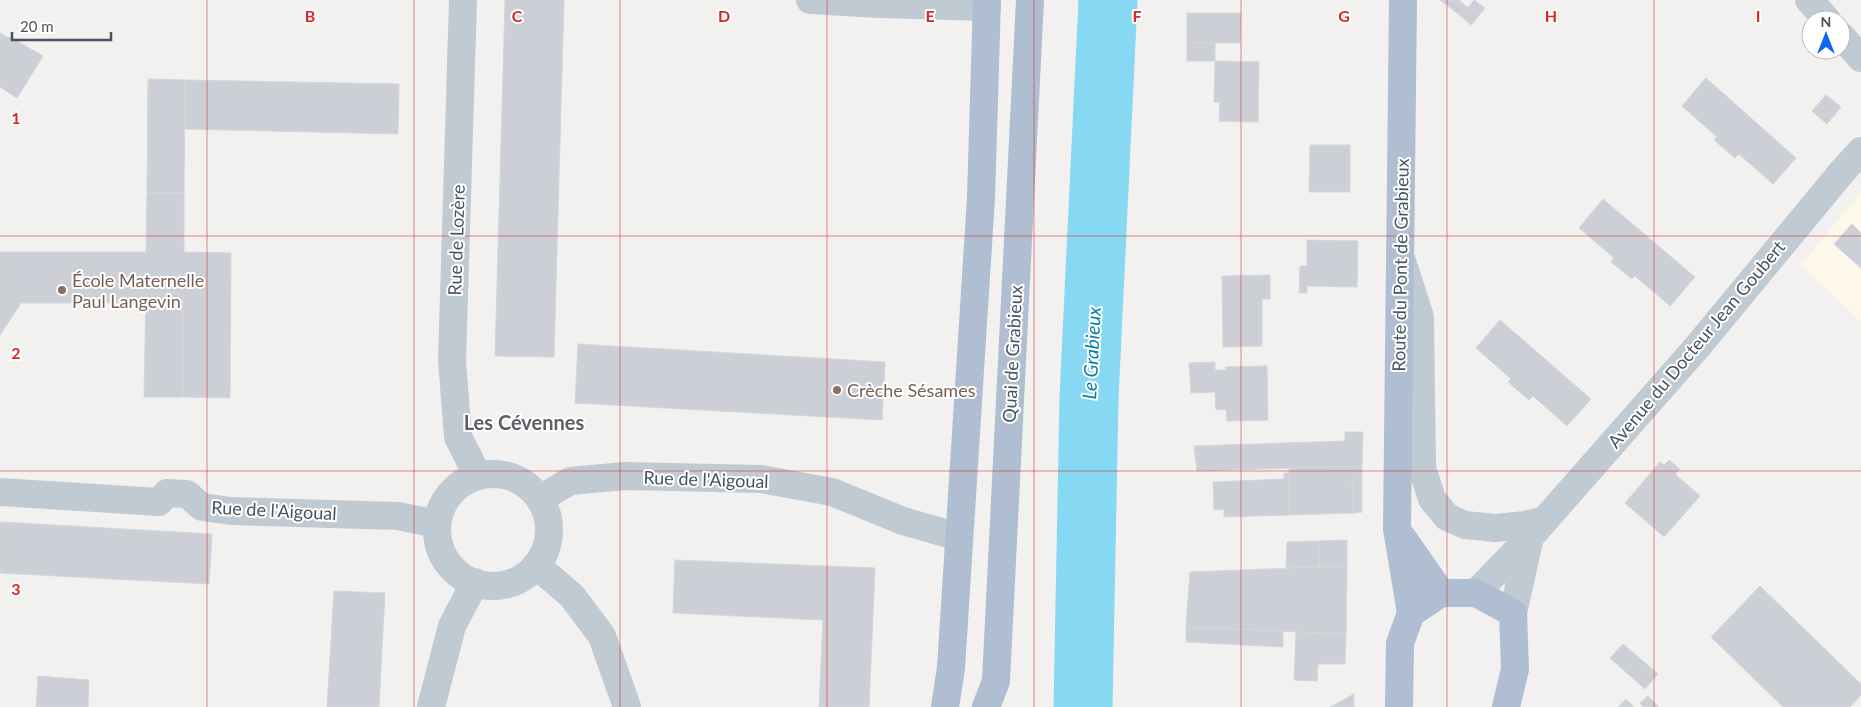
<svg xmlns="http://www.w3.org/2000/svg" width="1861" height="707" font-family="Lato,sans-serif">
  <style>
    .commercial { fill: #fdf8ea }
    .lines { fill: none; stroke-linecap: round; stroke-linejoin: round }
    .river { stroke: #87d8f2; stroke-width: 59 }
    .building { fill: #cccfd5; stroke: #d4d6dc }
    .minor { stroke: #c0cad3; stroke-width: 28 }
    .major { stroke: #afbed1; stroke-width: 28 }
    .grid { fill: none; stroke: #d62828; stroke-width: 1; stroke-opacity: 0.55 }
    .education-dot { fill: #8d6e63; stroke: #fff; stroke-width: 2 }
    .labels { text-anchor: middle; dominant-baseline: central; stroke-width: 4; stroke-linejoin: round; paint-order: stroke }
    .street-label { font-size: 18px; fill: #47535f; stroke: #fff }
    .education-label { font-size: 18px; fill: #785e54; stroke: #fff; text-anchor: start }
    .water-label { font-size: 19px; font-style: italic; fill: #047ea6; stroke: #fff }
    .quarter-label { font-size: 20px; font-weight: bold; fill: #5c6066; stroke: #fff }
    .grid-label { font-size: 16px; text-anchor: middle; font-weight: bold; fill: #d62828; stroke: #fff; stroke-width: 4; stroke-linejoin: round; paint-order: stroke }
  </style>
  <rect width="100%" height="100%" fill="#f3f0f0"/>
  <path class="commercial" d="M1861,192V322L1801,265Z"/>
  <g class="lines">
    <path class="river" d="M1083,707L1089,398L1108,0"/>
  </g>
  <g class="building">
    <path d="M505,0H564L554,357L495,356Z"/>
    <path d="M1440,0H1459L1468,8L1461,16Z"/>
    <path d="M1474,0L1485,8L1471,25L1461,16Z"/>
    <path d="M1187,13H1241L1240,43H1187Z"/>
    <path d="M0,33L9,38L10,37L43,56L17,98L0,87Z"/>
    <rect x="1187" y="43" width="28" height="18"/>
    <path d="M1215,61L1259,62L1258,122L1219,121L1220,102H1214Z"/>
    <path d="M1706,78L1796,158L1773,184L1739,154L1735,158L1714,140L1717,137L1682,106Z"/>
    <path d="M148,79L185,80L184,193H147Z"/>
    <path d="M185,80L399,84L398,134L185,129Z"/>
    <path d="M1826,95L1841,107L1827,124L1812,111Z"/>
    <path d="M1310,145H1350V192H1309Z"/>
    <path d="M147,193H184V252L231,253L230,398L183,397V294L146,293V303H21L0,335V252H146Z"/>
    <path d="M1603,199L1695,277L1670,306L1635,276L1632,279L1611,262L1614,258L1579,228Z"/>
    <path d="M1852,224L1861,233V268L1834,244Z"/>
    <path d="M1307,240L1358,241L1357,287L1307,286V293H1299L1300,266H1307Z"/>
    <path d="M1270,275V299H1262V346L1223,347L1222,276Z"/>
    <path d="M146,293L183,294V397H144Z"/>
    <path d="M1500,320L1591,399L1567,426L1533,396L1529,400L1508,382L1511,379L1476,348Z"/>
    <path d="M578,344L885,362L882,420L575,403Z"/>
    <path d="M1215,362V370H1226L1225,367L1267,366L1268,420L1227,421L1226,409L1216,410L1215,392L1191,393L1189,363Z"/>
    <path d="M1345,432H1363L1362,466L1197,471L1194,446L1345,441Z"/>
    <path d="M1669,460L1680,469L1675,474L1700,496L1664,537L1625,503L1660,462L1664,465Z"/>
    <path d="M1362,466V476L1352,477L1353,513L1288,515L1289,468Z"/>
    <path d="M1284,473H1289L1288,515L1224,517V509L1214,510L1213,482L1284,479Z"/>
    <path d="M1362,476V512L1353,513L1352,477Z"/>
    <path d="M0,522L212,534L209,584L0,573Z"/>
    <path d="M1347,540V566L1319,567V541Z"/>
    <path d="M1319,541V567L1286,568L1287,542Z"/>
    <path d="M675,560L875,568L869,707H819L823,620L673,613Z"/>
    <path d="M1347,566L1346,634L1186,627L1190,572Z"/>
    <path d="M1760,586L1861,684V695L1850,707H1783L1711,637Z"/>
    <path d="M334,591L385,593L379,707H327Z"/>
    <path d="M1186,627L1283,631V647L1186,642Z"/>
    <path d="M1296,632L1346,634L1345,664H1318L1317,681L1294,680Z"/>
    <path d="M1623,644L1658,674L1645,689L1610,658Z"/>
    <path d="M38,676L89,680L88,707H36Z"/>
    <path d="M1354,694V707H1330Z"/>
    <path d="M1648,696L1659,707H1643L1640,703Z"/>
    <path d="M1626,699L1634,707H1618Z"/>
  </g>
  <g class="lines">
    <g class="minor">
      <path d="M463,0L452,361L458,437L478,476"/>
      <path d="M810,0L879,4L987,7"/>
      <path d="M1809,0L1827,20"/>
      <path d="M1841,36L1861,58"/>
      <path d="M1402,261L1420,317L1422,468L1432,499L1447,517L1465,525L1495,528L1525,525L1545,520"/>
      <circle cx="493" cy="530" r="56"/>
      <path d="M0,492L159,502L167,493L187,494L202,507L231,511L398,516L437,524"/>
      <path d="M540,499L570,481L625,476L761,479L832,492L903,521L959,537"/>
      <path d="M536,565L572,596L602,636L627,707"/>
      <path d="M1476,593L1530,537L1698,346L1841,173L1861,151"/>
      <path d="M1513,613L1530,537"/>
      <path d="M431,707L452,626L475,582"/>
    </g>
    <g class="major">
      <path d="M1403,0L1397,529L1411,613"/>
      <path d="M1402,537L1441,593"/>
      <path d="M945,707L951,668L981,198L987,0"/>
      <path d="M986,707L996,681L1030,0"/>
      <path d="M1399,707L1400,643L1411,613L1441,593H1476L1513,613L1515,669L1506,707"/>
    </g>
  </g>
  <path class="grid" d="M207,0V707M414,0V707M620,0V707M827,0V707M1034,0V707M1241,0V707M1447,0V707M1654,0V707M0,236H1861M0,471H1861"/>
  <g class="education-dot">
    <circle cx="62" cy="290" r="5"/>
    <circle cx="837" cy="390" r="5"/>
  </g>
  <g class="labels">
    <g class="street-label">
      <text transform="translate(456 240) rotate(-88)">Rue de Lozère</text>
      <text transform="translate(1400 265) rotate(-89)">Route du Pont de Grabieux</text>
      <text transform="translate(1696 344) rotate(-50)">Avenue du Docteur Jean Goubert</text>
      <text transform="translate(1012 354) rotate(-87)">Quai de Grabieux</text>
      <text transform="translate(706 479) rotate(2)">Rue de l'Aigoual</text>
      <text transform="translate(274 510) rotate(3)">Rue de l'Aigoual</text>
    </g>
    <g class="education-label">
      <text x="72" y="280">École Maternelle<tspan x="72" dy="21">Paul Langevin</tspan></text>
      <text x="847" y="390">Crèche Sésames</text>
    </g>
    <g class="water-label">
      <text transform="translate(1091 353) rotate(-87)">Le Grabieux</text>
    </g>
    <g class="quarter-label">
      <text x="524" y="422">Les Cévennes</text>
    </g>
  </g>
  <g class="grid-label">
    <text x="310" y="22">B</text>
    <text x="517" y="22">C</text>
    <text x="724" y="22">D</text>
    <text x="930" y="22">E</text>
    <text x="1137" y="22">F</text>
    <text x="1344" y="22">G</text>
    <text x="1551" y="22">H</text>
    <text x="1758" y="22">I</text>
    <text x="16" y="124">1</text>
    <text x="16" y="359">2</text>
    <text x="16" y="595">3</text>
  </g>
  <g transform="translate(1826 35)"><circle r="24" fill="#ffffff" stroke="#b5babf"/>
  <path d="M0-4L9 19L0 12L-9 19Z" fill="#0d67f0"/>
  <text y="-8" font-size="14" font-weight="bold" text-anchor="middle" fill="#47535f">N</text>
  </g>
  <path d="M12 32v8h99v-8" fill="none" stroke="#47535f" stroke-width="2.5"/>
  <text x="20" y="32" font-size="15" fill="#47535f" stroke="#ffffff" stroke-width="4" paint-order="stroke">20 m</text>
</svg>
